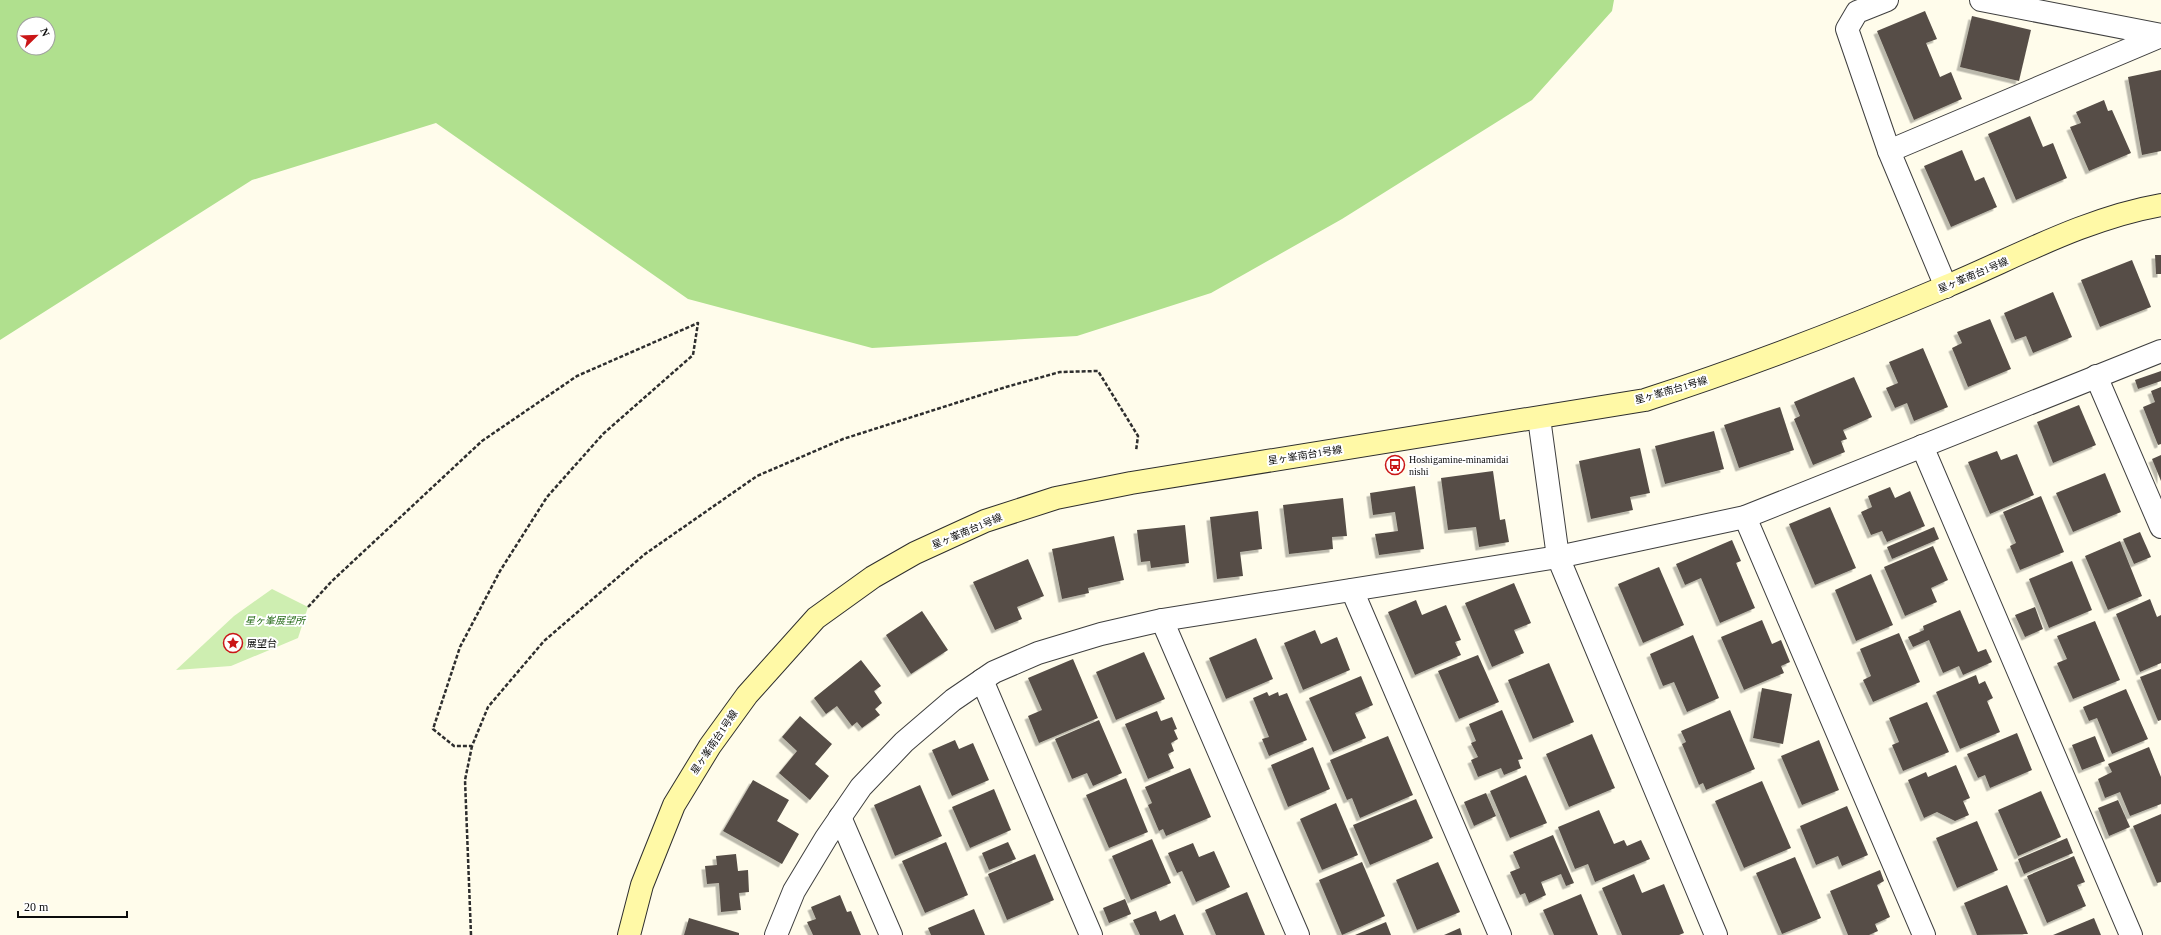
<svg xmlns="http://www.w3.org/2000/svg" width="2161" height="935" font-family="'Times New Roman','Noto Sans JP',serif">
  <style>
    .green { fill: #ceeeb1 }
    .forest { fill: #b0e08e; fill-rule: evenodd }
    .building { fill: #564e47; filter: url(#shadow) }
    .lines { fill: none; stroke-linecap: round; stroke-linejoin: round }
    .street-casing { stroke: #3f3f3f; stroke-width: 24 }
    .secondary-casing { stroke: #2e2e2e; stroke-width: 24 }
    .path { stroke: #2e2e2e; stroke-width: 2.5; stroke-dasharray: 4 2; stroke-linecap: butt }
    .street { stroke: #fff; stroke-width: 22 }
    .secondary { stroke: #fff9a6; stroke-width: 22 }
    .labels { text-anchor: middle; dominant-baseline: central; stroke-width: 4; stroke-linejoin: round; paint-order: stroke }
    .street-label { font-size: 10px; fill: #0c0c0c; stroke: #fff }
    .poi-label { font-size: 10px; fill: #0c0c0c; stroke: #fff; text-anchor: start }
    .park-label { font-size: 10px; font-style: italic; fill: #246a16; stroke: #fff }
  </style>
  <defs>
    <filter id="shadow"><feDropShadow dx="-3.5" dy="3.5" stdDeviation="0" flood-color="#0004"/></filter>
  </defs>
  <rect width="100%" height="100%" fill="#fffceb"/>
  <path class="green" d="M272,589L308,607L298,638L231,666L176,670L234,616Z"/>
  <path class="forest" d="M0,0H1614L1612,11L1532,100L1342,219L1211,293L1077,336L872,348L688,299L436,123L252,180L0,340ZM24,24H48V48H24Z"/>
  <g class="building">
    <path d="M1925,11L1937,39L1926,43L1940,77L1951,72L1962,99L1914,120L1877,31Z"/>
    <path d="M1972,16L2031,30L2019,81L1960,67Z"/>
    <path d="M2161,70V151L2142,155L2128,77Z"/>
    <path d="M2104,100L2108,111L2112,110L2131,153L2089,171L2070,127L2081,123L2076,112Z"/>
    <path d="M2030,116L2043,147L2053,143L2067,178L2016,200L1988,134Z"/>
    <path d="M1962,150L1975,181L1984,177L1997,207L1951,227L1924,166Z"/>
    <path d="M2155,255H2161V274H2156Z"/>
    <path d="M2132,260L2151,307L2100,327L2081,280Z"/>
    <path d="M2053,292L2072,337L2033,353L2026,336L2015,340L2004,313Z"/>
    <path d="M1990,319L2011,369L1968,387L1952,348L1962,343L1957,332Z"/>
    <path d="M1923,348L1948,407L1914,421L1907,403L1895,408L1886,388L1898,383L1889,362Z"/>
    <path d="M2161,371V381L2138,389L2135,380Z"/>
    <path d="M1854,377L1872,417L1843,430L1847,439L1841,441L1845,452L1813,465L1794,419L1800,416L1794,402Z"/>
    <path d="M2161,387V444L2158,445L2143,407L2155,402L2151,391Z"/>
    <path d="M2079,405L2096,445L2053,463L2037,422Z"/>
    <path d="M1780,407L1794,450L1739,468L1724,425Z"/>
    <path d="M1714,431L1724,469L1665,484L1655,446Z"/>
    <path d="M1640,448L1650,493L1630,497L1633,510L1591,519L1579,461Z"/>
    <path d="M1997,451L2001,460L2017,454L2034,495L1990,514L1968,462Z"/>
    <path d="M2161,455V481L2152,459Z"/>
    <path d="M1493,471L1500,520L1505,519L1509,542L1479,547L1476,527L1448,530L1441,478Z"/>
    <path d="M2105,473L2121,512L2073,532L2056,493Z"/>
    <path d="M1415,486L1424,549L1379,555L1375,534L1398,531L1395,512L1373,515L1370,493Z"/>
    <path d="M1890,487L1895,498L1910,491L1925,526L1887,542L1882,531L1871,535L1861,512L1872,507L1868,496Z"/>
    <path d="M2041,496L2064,552L2020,570L2010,546L2016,543L2003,512Z"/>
    <path d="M1343,498L1347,536L1332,537L1333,549L1289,554L1283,505Z"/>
    <path d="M1830,507L1856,568L1815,585L1789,524Z"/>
    <path d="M1258,511L1262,549L1240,552L1243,576L1217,579L1210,517Z"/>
    <path d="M1185,525L1189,563L1151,568L1150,561L1141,562L1137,530Z"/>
    <path d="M1934,527L1939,539L1892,559L1887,547Z"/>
    <path d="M2140,532L2151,557L2134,564L2123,539Z"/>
    <path d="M1114,536L1124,580L1088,588L1089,593L1062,599L1052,549Z"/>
    <path d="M1732,540L1741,561L1736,563L1755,608L1720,623L1701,578L1685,585L1676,564Z"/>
    <path d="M2120,541L2142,596L2108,610L2085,556Z"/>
    <path d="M1933,546L1948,580L1931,588L1937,602L1905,616L1884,567Z"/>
    <path d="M1028,559L1044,596L1017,607L1022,619L995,630L973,582Z"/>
    <path d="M2072,561L2092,610L2049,628L2029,579Z"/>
    <path d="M1659,567L1684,625L1643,643L1618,584Z"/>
    <path d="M1871,574L1893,625L1856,641L1835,590Z"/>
    <path d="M1514,583L1531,623L1514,630L1524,653L1492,667L1465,603Z"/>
    <path d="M2150,599L2157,617L2161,615V663L2140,672L2116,614Z"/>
    <path d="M1416,600L1422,615L1446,605L1461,640L1455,642L1461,655L1415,675L1388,612Z"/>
    <path d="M2035,607L2043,629L2025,637L2015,615Z"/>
    <path d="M1960,610L1978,652L1986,649L1992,662L1963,675L1959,666L1943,673L1929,640L1913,647L1908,637L1924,630L1923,626Z"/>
    <path d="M922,611L948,650L911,674L886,635Z"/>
    <path d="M1762,620L1772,644L1781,640L1790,662L1781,666L1784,673L1744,690L1721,637Z"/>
    <path d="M2095,621L2120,680L2073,699L2057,663L2067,659L2057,636Z"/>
    <path d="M1315,630L1321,644L1337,637L1350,670L1303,690L1284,643Z"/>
    <path d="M1899,633L1920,682L1873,702L1863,680L1871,676L1860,649Z"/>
    <path d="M1693,635L1719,698L1687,712L1674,682L1663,686L1650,654Z"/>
    <path d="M1256,638L1273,679L1226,699L1209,658Z"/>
    <path d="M1144,652L1165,699L1116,720L1096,672Z"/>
    <path d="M1478,655L1499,702L1459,719L1438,671Z"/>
    <path d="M1073,659L1098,718L1039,743L1028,716L1042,710L1028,678Z"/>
    <path d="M861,660L881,686L874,691L882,703L875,709L880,715L862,728L857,722L852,726L837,706L826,714L814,698Z"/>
    <path d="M1549,663L1574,722L1533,739L1508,680Z"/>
    <path d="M2161,669V720L2158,721L2140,677Z"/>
    <path d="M1976,675L1979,684L1985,681L1993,698L1987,701L2000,732L1960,749L1936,692Z"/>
    <path d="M1361,676L1373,705L1355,713L1366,738L1333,752L1309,698Z"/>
    <path d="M1762,688L1792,694L1783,744L1753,738Z"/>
    <path d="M2126,689L2148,739L2112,754L2097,718L2089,721L2083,707Z"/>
    <path d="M1267,692L1269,696L1278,692L1279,696L1287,693L1307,740L1269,756L1262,739L1269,737L1253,698Z"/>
    <path d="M1927,702L1949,752L1903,771L1892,745L1899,742L1889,718Z"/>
    <path d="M1502,710L1523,759L1518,760L1521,768L1504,775L1501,768L1478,777L1471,760L1478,757L1471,743L1476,741L1469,724Z"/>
    <path d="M1730,710L1755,769L1706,790L1703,783L1699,785L1682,744L1686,742L1681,731Z"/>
    <path d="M1157,711L1161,721L1172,717L1177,729L1174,730L1178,739L1171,743L1174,751L1168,754L1174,768L1148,779L1125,724Z"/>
    <path d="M800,716L832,744L815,764L829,776L810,800L779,773L797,751L782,737Z"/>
    <path d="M1099,720L1122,773L1093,786L1087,773L1072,779L1055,739Z"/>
    <path d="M2017,733L2032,770L1990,788L1985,775L1978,778L1967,754Z"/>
    <path d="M1592,734L1615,788L1569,807L1546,754Z"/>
    <path d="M1388,736L1413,795L1360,818L1352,798L1347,800L1330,760Z"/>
    <path d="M2095,736L2105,761L2082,770L2072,745Z"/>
    <path d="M955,740L959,749L973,743L989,780L952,796L932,750Z"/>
    <path d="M1819,740L1839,790L1802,805L1781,756Z"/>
    <path d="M1313,747L1330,789L1288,807L1271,765Z"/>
    <path d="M2149,747L2161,777V804L2130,816L2120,792L2105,798L2098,779L2112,772L2108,764Z"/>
    <path d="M1956,765L1970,798L1963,801L1969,815L1955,821L1937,812L1924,818L1908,780L1926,772L1928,777Z"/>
    <path d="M1190,768L1211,817L1166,836L1163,829L1159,831L1148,805L1152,803L1145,787Z"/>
    <path d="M1526,775L1547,823L1510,838L1490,791Z"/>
    <path d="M1126,778L1148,832L1109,848L1086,795Z"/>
    <path d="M753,780L789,800L777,821L799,834L782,864L723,831Z"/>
    <path d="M1762,781L1791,848L1744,868L1715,801Z"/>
    <path d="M920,785L942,836L895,856L874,805Z"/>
    <path d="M994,789L1011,830L970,848L952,807Z"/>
    <path d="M2041,791L2061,837L2018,856L1998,810Z"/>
    <path d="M1486,793L1496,816L1474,826L1464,802Z"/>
    <path d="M1416,799L1433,838L1370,865L1353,825Z"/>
    <path d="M2118,800L2130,827L2109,836L2098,808Z"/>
    <path d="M1336,803L1358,855L1322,870L1300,819Z"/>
    <path d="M1847,806L1868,855L1842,866L1838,856L1816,865L1800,826Z"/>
    <path d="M1599,810L1614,844L1624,840L1627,846L1641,840L1650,859L1595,882L1588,864L1575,869L1558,827Z"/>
    <path d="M2161,814V882L2157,883L2133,826Z"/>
    <path d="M1977,821L1998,870L1957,888L1936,838Z"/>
    <path d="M1553,835L1574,883L1566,886L1561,874L1541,882L1546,895L1529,903L1525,893L1520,895L1510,872L1520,868L1513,852Z"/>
    <path d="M2067,838L2073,853L2024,874L2018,859Z"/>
    <path d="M1152,839L1171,883L1131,900L1112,856Z"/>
    <path d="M946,842L968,895L925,913L902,861Z"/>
    <path d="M1008,842L1016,859L989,870L982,853Z"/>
    <path d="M1193,843L1199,857L1214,851L1230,887L1196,902L1182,871L1177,873L1168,853Z"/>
    <path d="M736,854L738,871L748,870L749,892L739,893L741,910L721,912L719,883L707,884L705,866L717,865L716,856Z"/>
    <path d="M1035,854L1054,900L1007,920L988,874Z"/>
    <path d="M2074,856L2085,882L2077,885L2086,906L2047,923L2027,876Z"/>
    <path d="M1795,857L1821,918L1782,934L1756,873Z"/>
    <path d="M1362,862L1385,916L1342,935L1319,880Z"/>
    <path d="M1438,862L1460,912L1417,930L1396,880Z"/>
    <path d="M1880,870L1884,881L1877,885L1890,917L1875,924L1878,931L1869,935H1848L1830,891Z"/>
    <path d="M1634,874L1642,893L1664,884L1684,933L1679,935H1622L1602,888Z"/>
    <path d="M2007,885L2028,934L1977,935L1964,903Z"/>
    <path d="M1247,892L1265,935H1216L1205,910Z"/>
    <path d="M1581,894L1598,935H1554L1543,910Z"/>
    <path d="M840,895L847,912L851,911L861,935H813L807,922L816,919L811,907Z"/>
    <path d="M1125,899L1131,914L1109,923L1103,908Z"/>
    <path d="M974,909L985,935H931L928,928Z"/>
    <path d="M1156,911L1160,921L1175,914L1184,935H1140L1133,920Z"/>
    <path d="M689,918L739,933V935H684Z"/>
    <path d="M2094,918L2101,935H2053Z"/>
    <path d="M1386,922L1391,935H1355Z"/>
    <path d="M1460,928L1462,935H1444Z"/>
  </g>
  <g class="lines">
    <g class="street-casing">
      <g id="street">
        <path d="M1887,0L1857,12L1847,29L1889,151L1946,287"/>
        <path d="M1981,0L2161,35"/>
        <path d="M1889,151L2161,36"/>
        <path d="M2096,376L2161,527"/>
        <path d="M1539,418L1558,557L1716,935"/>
        <path d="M1922,446L2131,935"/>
        <path d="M1745,517L1924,935"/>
        <path d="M1352,590L1500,935"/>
        <path d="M1162,620L1298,935"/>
        <path d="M982,680L1091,935"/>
        <path d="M840,817L891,935"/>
        <path d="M776,935L794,891L826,838L861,787L904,742L953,700L994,672L1038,653L1101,634L1162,620L1558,557L1745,517L2161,351"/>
      </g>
    </g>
    <g class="secondary-casing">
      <path id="secondary" d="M629,935L642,885L674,805L710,746L747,695L816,618L873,577L915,553L985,521L1056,498L1131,483L1645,400C1747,367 1848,328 1947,286C2016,257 2086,218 2161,205"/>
    </g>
    <g class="path">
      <path d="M308,607L332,581L482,441L577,376L698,323L693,355L603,434L547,497L500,571L460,647L433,729L454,746H472L488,707L544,641L645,554L757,476L843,439L1006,387L1060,372L1098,371L1138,436L1136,451"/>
      <path d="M471,935L465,780L472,746"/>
    </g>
    <use href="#street" class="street"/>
    <use href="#secondary" class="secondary"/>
  </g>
  <defs>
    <g id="bus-ring" transform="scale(1)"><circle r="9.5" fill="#fff" stroke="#ca1617" stroke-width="1.5"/><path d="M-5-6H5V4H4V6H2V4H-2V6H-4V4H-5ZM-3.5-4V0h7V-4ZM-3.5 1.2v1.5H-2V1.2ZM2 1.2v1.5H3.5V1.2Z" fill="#ca1617"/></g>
    <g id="sight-ring" transform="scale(1)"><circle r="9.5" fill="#fff" stroke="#ca1617" stroke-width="1.5"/><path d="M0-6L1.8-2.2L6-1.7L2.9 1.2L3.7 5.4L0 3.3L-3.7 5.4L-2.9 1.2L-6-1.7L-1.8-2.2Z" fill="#ca1617"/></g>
  </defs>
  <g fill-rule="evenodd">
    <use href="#bus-ring" x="1395" y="465"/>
    <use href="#sight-ring" x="233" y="643"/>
  </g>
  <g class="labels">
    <g class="street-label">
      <text transform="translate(1973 275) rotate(-23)">星ヶ峯南台1号線</text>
      <text transform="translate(1671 390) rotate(-16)">星ヶ峯南台1号線</text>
      <text transform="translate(1305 455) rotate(-9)">星ヶ峯南台1号線</text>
      <text transform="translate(967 531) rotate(-23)">星ヶ峯南台1号線</text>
      <text transform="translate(714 742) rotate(-56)">星ヶ峯南台1号線</text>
    </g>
    <g class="poi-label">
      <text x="1409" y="459">Hoshigamine-minamidai<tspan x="1409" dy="12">nishi</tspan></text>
      <text x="247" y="643">展望台</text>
    </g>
    <g class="park-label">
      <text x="275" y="620">星ヶ峯展望所</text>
    </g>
  </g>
  <g transform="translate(36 36) rotate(67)"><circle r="19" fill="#ffffff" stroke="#9e9e9e"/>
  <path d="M0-3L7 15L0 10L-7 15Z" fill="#ca1617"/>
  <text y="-6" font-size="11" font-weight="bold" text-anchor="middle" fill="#0c0c0c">N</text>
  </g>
  <path d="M18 911v6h109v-6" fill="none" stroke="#0c0c0c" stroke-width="2"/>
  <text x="24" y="911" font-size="12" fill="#0c0c0c" stroke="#ffffff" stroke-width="3" paint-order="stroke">20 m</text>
</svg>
